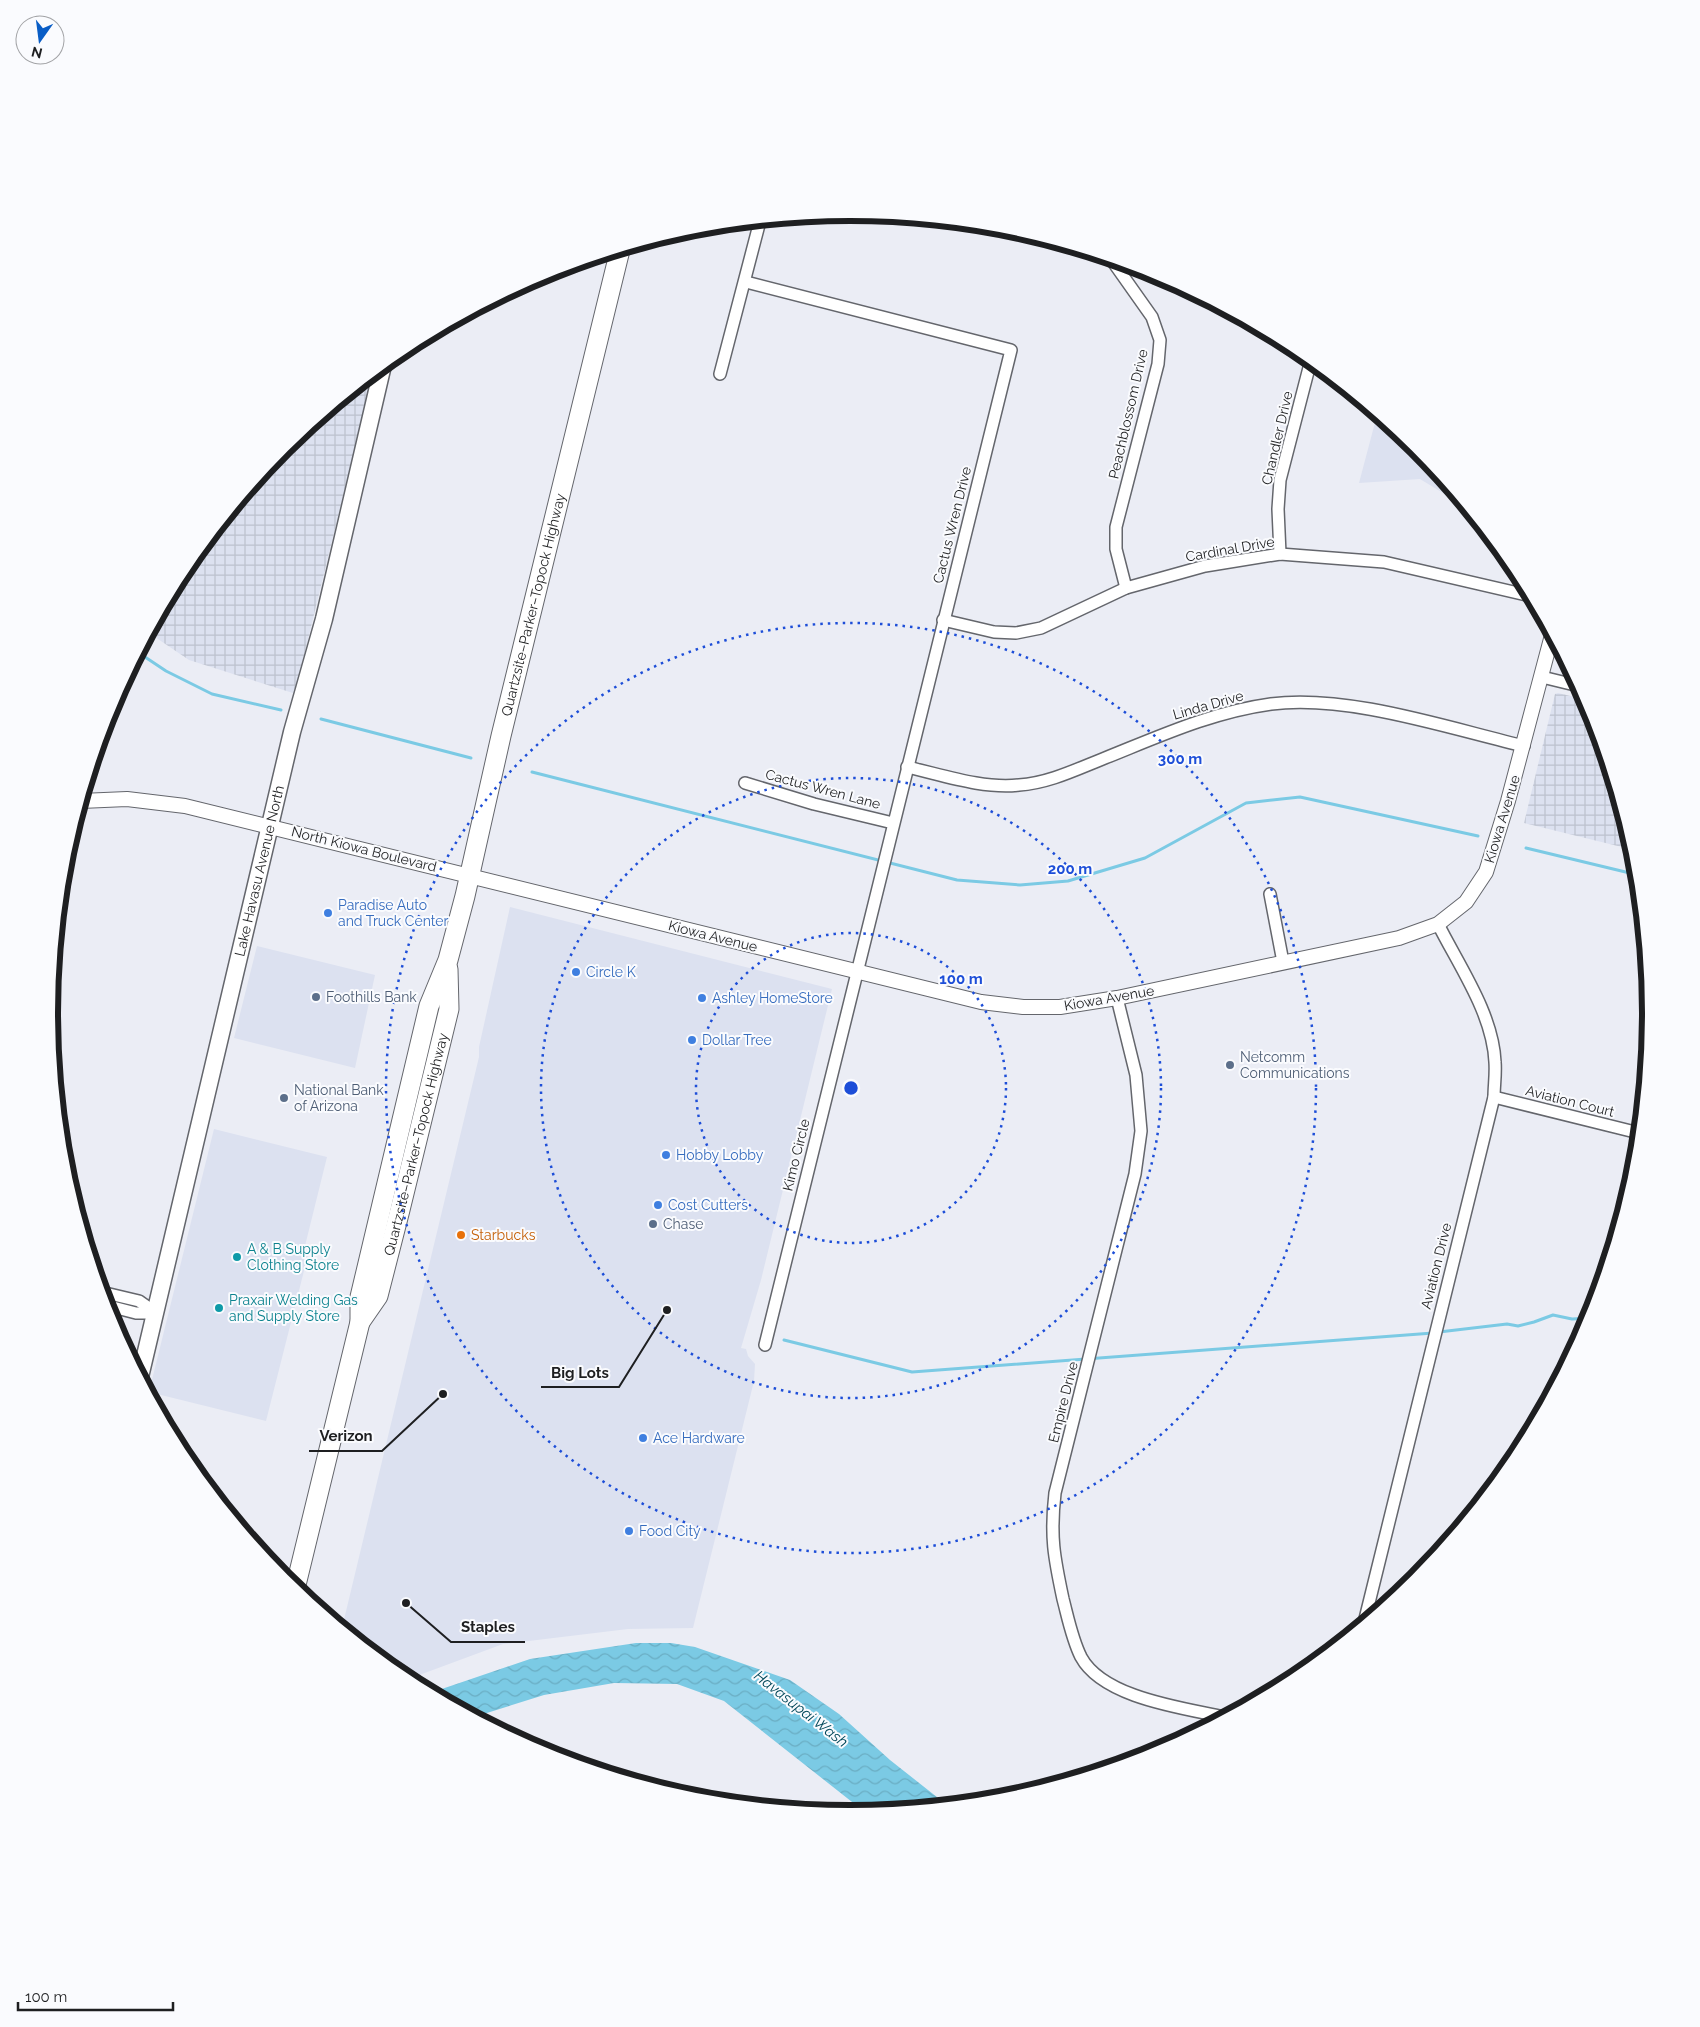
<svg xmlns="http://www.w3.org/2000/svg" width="1700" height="2027" font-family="Raleway,sans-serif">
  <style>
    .built { fill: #dce1f0 }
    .industrial { fill: url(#industrial-grid) }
    .water { fill: url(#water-waves) }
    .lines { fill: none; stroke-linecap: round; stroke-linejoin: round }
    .stream { stroke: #7bcae4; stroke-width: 3 }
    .minor-casing { stroke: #64666c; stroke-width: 14 }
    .tertiary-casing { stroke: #64666c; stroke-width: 16 }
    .secondary-casing { stroke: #64666c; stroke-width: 19 }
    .trunk-casing { stroke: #64666c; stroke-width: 21 }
    .minor { stroke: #fff; stroke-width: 11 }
    .tertiary { stroke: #fff; stroke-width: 14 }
    .secondary { stroke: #fff; stroke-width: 16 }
    .trunk { stroke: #fff; stroke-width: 19 }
    .ring { fill: none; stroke: #1d4ed8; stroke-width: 2.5; stroke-dasharray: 2.5 5 }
    .shop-dot { fill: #3f7fe0; stroke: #fafbfe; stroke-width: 2 }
    .service-dot { fill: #5c6f8a; stroke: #fafbfe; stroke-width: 2 }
    .food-dot { fill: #e8710a; stroke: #fafbfe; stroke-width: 2 }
    .culture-dot { fill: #0f9aa8; stroke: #fafbfe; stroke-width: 2 }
    .labels { text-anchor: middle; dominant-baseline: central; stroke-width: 4; stroke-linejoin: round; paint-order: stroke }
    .street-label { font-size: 14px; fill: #1e1f21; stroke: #fafbfe }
    .shop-label { font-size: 14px; fill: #366cbe; stroke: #fafbfe; text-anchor: start }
    .service-label { font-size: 14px; fill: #4e5e75; stroke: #fafbfe; text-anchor: start }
    .food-label { font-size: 14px; fill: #c56008; stroke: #fafbfe; text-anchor: start }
    .culture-label { font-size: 14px; fill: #0d838f; stroke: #fafbfe; text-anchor: start }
    .water-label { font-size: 15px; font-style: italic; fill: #004759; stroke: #fafbfe }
    .rim { fill: none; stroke: #1e1f21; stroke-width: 6 }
    .centre { fill: #1d4ed8; stroke: #fafbfe; stroke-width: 2.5 }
    .ring-label { font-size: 15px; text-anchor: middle; font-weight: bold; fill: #1d4ed8; stroke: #fafbfe; stroke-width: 4; stroke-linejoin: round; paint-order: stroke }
    .leader { fill: none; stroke: #1e1f21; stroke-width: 2 }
    .callout-dot { fill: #1e1f21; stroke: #fafbfe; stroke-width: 2 }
    .callout-label { font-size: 15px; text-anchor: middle; font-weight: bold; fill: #1e1f21; stroke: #fafbfe; stroke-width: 4; stroke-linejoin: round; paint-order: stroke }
  </style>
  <defs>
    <pattern id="industrial-grid" width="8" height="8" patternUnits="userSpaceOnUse" patternTransform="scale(1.25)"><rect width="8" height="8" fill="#dce1f0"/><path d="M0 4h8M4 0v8" fill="none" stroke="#bcc1ce"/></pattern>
    <pattern id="water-waves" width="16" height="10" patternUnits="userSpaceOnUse" patternTransform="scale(1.25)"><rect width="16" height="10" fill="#7bcae4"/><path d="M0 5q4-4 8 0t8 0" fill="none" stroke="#6aadc3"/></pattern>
  </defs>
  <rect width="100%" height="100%" fill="#ebedf5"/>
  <g class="built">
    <path d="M1377,415L1417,447L1466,507L1420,479L1359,483Z"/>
    <path d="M510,907L832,989L761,1280L741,1348L746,1349L748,1356L755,1364L754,1381L693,1628L628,1629L503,1644L422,1674L409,1682L342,1628L479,1057V1047Z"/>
    <path d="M257,946L375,975L355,1068L234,1038Z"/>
    <path d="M214,1129L327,1157L303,1254L308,1255L266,1421L149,1392Z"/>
  </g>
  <g class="industrial">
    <path d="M373,373L299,676L293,693L189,660L149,633L184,568L284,447Z"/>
    <path d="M1558,693L1587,700L1590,707L1634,850L1524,823L1555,694Z"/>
  </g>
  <path class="water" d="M636,1643H671L695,1647L790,1680L839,1714L890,1760L947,1805L866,1813L724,1701L677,1684L614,1683L544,1695L474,1717L430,1693L530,1659Z"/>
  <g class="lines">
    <g class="stream">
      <path d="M139,653L166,671L212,694L281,710"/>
      <path d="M321,719L471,758"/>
      <path d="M532,772L957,880L1020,885L1068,881L1145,858L1246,803L1300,797L1478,836"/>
      <path d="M1526,848L1638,875"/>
      <path d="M1439,1332L1507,1324L1518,1326L1534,1322L1553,1315L1572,1319L1591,1318"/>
      <path d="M784,1340L912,1372L1433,1333"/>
    </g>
    <g class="minor-casing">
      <g id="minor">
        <path d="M1111,259L1152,317L1160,340L1158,364L1116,527V549L1126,588"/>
        <path d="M746,282L1011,350L765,1345"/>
        <path d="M720,374L760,221"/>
        <path d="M1280,554L1278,509L1280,480L1311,360"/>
        <path d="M943,620L994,632L1016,633L1041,628L1126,588L1205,566L1280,554L1384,562L1531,596"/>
        <path d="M1542,677L1579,686"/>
        <path d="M907,767C943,775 982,789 1019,785C1049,783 1077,769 1105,758C1160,736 1212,712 1271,704C1347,694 1448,728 1524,746"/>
        <path d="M745,783L814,804L893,823"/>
        <path d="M1270,894L1283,962"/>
        <path d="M1117,998L1136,1075L1141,1131L1135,1174L1055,1493C1050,1536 1054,1557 1063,1599C1068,1618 1072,1639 1081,1657C1103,1698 1183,1708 1224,1717"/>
        <path d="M1494,1097L1639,1133"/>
        <path d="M101,1292L139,1301L156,1313"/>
        <path d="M105,1305L136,1313H156"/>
        <path d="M1364,1623L1494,1097C1494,1086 1496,1074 1495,1062C1493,1014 1459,966 1438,924"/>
      </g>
    </g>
    <g class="tertiary-casing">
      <path id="tertiary" d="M81,801L127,799L185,806L981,1002L1023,1007H1060L1117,998L1399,938L1438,924L1466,902L1486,872L1508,801L1552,635"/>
    </g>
    <g class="secondary-casing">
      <g id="secondary">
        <path id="s1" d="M140,1377L292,732L324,619L383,365"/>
      </g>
    </g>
    <g class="trunk-casing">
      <g id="trunk">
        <path id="s2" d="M360,1322L378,1296L400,1210L449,1009L448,969"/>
        <path id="s3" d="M295,1589L360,1322V1297L429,1006L448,960L465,896L501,736L620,250"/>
      </g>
    </g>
    <use href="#minor" class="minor"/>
    <use href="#tertiary" class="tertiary"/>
    <use href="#secondary" class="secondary"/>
    <use href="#trunk" class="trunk"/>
  </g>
  <g class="ring">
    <circle cx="851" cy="1088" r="155"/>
    <circle cx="851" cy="1088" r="310"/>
    <circle cx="851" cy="1088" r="465"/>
  </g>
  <g class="shop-dot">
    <circle cx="328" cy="913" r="5"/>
    <circle cx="576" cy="972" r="5"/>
    <circle cx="702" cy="998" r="5"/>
    <circle cx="692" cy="1040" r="5"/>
    <circle cx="666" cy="1155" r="5"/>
    <circle cx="658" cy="1205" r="5"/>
    <circle cx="643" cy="1438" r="5"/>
    <circle cx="629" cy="1531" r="5"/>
  </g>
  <g class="service-dot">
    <circle cx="316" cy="997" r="5"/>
    <circle cx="1230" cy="1065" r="5"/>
    <circle cx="284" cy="1098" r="5"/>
    <circle cx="653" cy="1224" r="5"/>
  </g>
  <circle class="food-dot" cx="461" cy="1235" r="5"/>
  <g class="culture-dot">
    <circle cx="237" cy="1257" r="5"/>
    <circle cx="219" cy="1308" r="5"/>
  </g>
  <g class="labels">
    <g class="street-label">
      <text transform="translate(1128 414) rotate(-77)">Peachblossom Drive</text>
      <text transform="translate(1277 438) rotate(-77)">Chandler Drive</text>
      <text transform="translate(952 525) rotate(-76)">Cactus Wren Drive</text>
      <text transform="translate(1230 549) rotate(-10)">Cardinal Drive</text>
      <text stroke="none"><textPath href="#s3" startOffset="1014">Quartzsite–Parker–Topock Highway</textPath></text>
      <text transform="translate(1208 705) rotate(-16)">Linda Drive</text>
      <text transform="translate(823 789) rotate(15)">Cactus Wren Lane</text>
      <text transform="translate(1502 819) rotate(-73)">Kiowa Avenue</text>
      <text transform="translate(364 849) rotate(14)">North Kiowa Boulevard</text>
      <text stroke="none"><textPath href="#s1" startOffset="520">Lake Havasu Avenue North</textPath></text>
      <text transform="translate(713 936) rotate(14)">Kiowa Avenue</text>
      <text transform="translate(1109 998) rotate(-10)">Kiowa Avenue</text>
      <text transform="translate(1570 1101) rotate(14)">Aviation Court</text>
      <text stroke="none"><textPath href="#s2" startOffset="188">Quartzsite–Parker–Topock Highway</textPath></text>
      <text transform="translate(796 1155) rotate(-76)">Kimo Circle</text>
      <text transform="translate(1436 1266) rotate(-76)">Aviation Drive</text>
      <text transform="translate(1063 1402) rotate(-76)">Empire Drive</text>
    </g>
    <g class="shop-label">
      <text x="338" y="905">Paradise Auto<tspan x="338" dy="16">and Truck Center</tspan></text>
      <text x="586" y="972">Circle K</text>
      <text x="712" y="998">Ashley HomeStore</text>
      <text x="702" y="1040">Dollar Tree</text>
      <text x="676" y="1155">Hobby Lobby</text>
      <text x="668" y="1205">Cost Cutters</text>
      <text x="653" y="1438">Ace Hardware</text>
      <text x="639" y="1531">Food City</text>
    </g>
    <g class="service-label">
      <text x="326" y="997">Foothills Bank</text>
      <text x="1240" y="1057">Netcomm<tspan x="1240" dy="16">Communications</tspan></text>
      <text x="294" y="1090">National Bank<tspan x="294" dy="16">of Arizona</tspan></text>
      <text x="663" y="1224">Chase</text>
    </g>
    <g class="food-label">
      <text x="471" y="1235">Starbucks</text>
    </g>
    <g class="culture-label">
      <text x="247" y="1249">A &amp; B Supply<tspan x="247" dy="16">Clothing Store</tspan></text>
      <text x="229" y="1300">Praxair Welding Gas<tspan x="229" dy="16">and Supply Store</tspan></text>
    </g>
    <g class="water-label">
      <text transform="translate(801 1709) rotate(38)">Havasupai Wash</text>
    </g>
  </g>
  <path d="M0 0H1700V2027H0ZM58 1013a792 792 0 1 1 1584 0a792 792 0 1 1-1584 0Z" fill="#fafbfe" fill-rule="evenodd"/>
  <path class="rim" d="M58 1013a792 792 0 1 1 1584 0a792 792 0 1 1-1584 0Z"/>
  <circle cx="851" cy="1088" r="8" class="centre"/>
  <g class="ring-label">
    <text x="1180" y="764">300 m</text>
    <text x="1070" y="874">200 m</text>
    <text x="961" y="984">100 m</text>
  </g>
  <path class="leader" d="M667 1310L619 1387H541M443 1394L382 1451H309M406 1603L451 1642H525"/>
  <g class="callout-dot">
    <circle cx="667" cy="1310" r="5"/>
    <circle cx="443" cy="1394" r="5"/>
    <circle cx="406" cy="1603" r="5"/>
  </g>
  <g class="callout-label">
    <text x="580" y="1378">Big Lots</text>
    <text x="346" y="1441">Verizon</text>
    <text x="488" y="1632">Staples</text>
  </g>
  <g transform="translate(40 40) rotate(194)"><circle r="24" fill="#fafbfe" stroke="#a2a3a6"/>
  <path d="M0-4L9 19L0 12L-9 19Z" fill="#095dc6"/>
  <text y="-8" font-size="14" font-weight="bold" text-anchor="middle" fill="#1e1f21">N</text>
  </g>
  <path d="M18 2002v8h155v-8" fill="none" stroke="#1e1f21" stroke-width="2.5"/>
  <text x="25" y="2002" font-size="15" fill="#1e1f21" stroke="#fafbfe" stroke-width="4" paint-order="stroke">100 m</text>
</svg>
